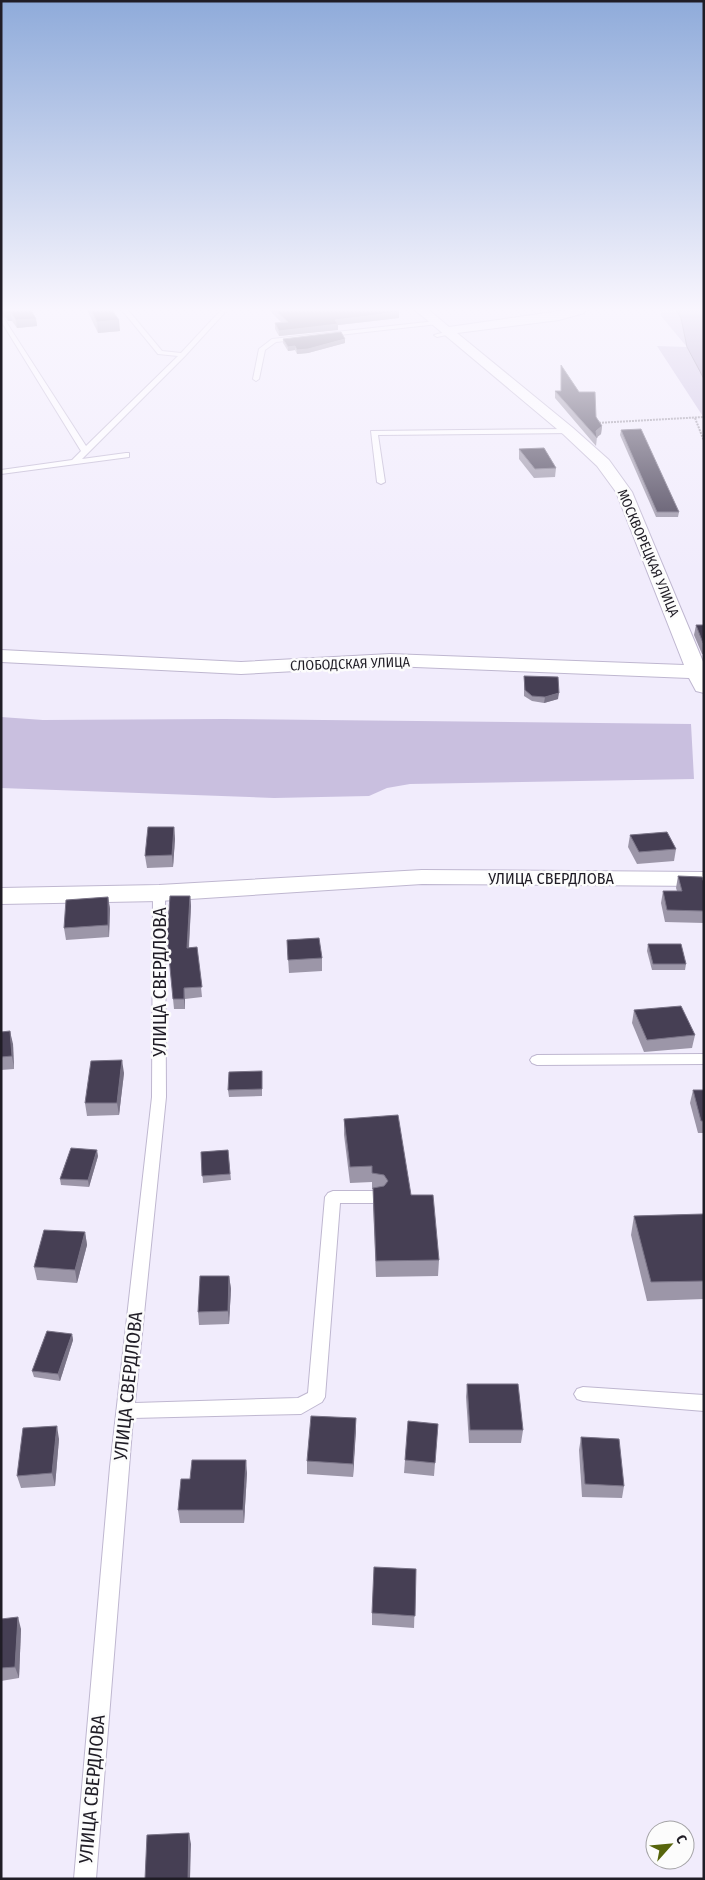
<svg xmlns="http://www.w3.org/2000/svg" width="705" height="1880" font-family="'Fira Sans Condensed',sans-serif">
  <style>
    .green { fill: #c9bfdf }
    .water { fill: #aa9ec5; stroke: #817795 }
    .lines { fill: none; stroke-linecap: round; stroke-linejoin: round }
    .lane-casing { stroke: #bfb7d0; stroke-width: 2 }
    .street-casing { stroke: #bfb7d0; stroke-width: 2 }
    .path { stroke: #95909d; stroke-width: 2; stroke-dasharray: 2 1; stroke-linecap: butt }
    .lane { fill: #fff; fill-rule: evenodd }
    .street { fill: #fff; fill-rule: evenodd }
    .wall { fill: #9c96a8 }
    .shaded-wall { fill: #797386 }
    .building { fill: #463f54; stroke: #797386 }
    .labels { text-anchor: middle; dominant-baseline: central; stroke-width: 5; stroke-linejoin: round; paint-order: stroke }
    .far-street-label { font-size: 14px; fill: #201d26; stroke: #fcfcfc }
    .street-label { font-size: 16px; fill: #201d26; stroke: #fcfcfc }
    .near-street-label { font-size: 19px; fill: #201d26; stroke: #fcfcfc }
  </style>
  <rect width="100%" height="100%" fill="#f1ecfc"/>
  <g class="green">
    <path d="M661,310H676L681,318L687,347L704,379V418L657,346L687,347L661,316Z"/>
    <path d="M1,717L43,720L224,719L691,724L694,779L410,784L387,788L369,796L274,798L1,788Z"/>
  </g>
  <path class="water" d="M676,310H704V379L687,347L681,318Z"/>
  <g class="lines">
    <g class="lane-casing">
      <g id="lane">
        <path d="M122,310H128L162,351L181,353L221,310H227L185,356L82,459L126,453H129V457L1,474V470L72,460L81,451L1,321V314L86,446L178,356L158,354Z"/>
        <path d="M436,321L438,324L276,342L265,350L259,379L256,381L253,379L259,349L272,339Z"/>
        <path d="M449,331L451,334L437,337L434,335Z"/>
        <path d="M568,429H571V433L378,435L385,482L381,484L377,482L371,431Z"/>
        <path d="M159,889L165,893L166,1097L135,1403L298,1398L308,1393L325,1197L328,1193L333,1191H378L383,1193L386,1197L383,1201L378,1203H340L325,1397L322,1402L301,1414L133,1418L96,1879H74L110,1467L152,1097L153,893Z"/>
        <path d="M704,1054V1064L537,1065L532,1063L530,1060L532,1057L537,1055Z"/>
        <path d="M583,1387L704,1395V1411L583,1401L577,1399L574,1394L577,1389Z"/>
      </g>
    </g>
    <g class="street-casing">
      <g id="street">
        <path d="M415,310H429L449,327L566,310H586L584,313L559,320L457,333L573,428L609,460L632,492L704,664V693L696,691L689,678L390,666L241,674L1,662V650L241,662L390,654L684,665L616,492L597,466L563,434Z"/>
        <path d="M422,870L704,872V886L422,884L159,901L1,904V888L159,885Z"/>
      </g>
    </g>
    <g class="path">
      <path d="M695,418L704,441"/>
      <path d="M596,423L704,417"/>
    </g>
    <use href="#lane" class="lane"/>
    <use href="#street" class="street"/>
  </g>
  <g class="wall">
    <path d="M1,310H31L36,319L37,326L17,328L12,321H8L1,312Z"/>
    <path d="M87,310H112L120,331L98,333Z"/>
    <path d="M269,310H397L399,318L338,325V330L279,336L275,329V323H282Z"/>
    <path d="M283,339L345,343L308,353L297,354L295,350L288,351L283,343Z"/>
    <path d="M561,365L602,426L601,434L597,437L596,446L555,398V391H561Z"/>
    <path d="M621,430L679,512L678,517H656L620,435Z"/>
    <path d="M519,449L556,468L555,477L534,478L519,459Z"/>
    <path d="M696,625H704V654H702L694,635Z"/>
    <path d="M524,676L558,699L544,703L532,701L524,696Z"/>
    <path d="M174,827L175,839L173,867L147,868L145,856Z"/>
    <path d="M630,835L676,849L674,861L637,864L628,847Z"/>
    <path d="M678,876L704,883V923L665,922L661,903L663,891H677L676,888Z"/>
    <path d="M190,896L191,906L189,948L197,947L202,997L185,999V1009H174L167,936Z"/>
    <path d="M108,897L110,909L109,937L66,940L64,928Z"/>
    <path d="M287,940L322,958V971L289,973Z"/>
    <path d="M648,944L686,964L685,970H652L647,951Z"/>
    <path d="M634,1010L695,1035L692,1048L644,1052L632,1023Z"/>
    <path d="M1,1032L13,1044L14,1069L1,1070Z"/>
    <path d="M262,1071V1096L229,1097L228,1090Z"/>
    <path d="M124,1073L119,1115L87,1116L85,1103Z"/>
    <path d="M693,1090H704V1133H698L690,1103Z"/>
    <path d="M344,1119L411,1195L439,1260L438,1276L376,1277L373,1205V1189H372V1182L350,1183L344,1135Z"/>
    <path d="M228,1150L231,1180L203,1183L201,1152Z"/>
    <path d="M98,1156L89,1187L61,1185L60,1179Z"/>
    <path d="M704,1214V1299L647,1301L631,1235L634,1216Z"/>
    <path d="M85,1232L87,1245L77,1283L37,1280L34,1267Z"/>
    <path d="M229,1276L231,1289L229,1324L199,1325L198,1312Z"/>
    <path d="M72,1334L73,1340L60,1381L34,1377L32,1371Z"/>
    <path d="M467,1384L523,1430L521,1443H469L466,1397Z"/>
    <path d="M356,1418L353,1477L307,1474V1461Z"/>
    <path d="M438,1424L434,1476L404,1473L405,1460Z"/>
    <path d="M581,1437L624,1486L622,1498L582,1497L579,1450Z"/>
    <path d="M59,1439L55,1486L21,1488L17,1476Z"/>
    <path d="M247,1473L244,1523H180L178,1510L190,1479Z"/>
    <path d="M416,1569L414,1628L372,1625V1613Z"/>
    <path d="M1,1619L21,1629L19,1678L1,1681Z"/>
  </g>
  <g class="shaded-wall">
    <path d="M399,312V318L338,325V330L279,336V331L335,320Z"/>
    <path d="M11,313L12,321H8L7,314Z"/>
    <path d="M36,319L37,326L17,328L16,320Z"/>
    <path d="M119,320L120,331L98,333L97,322Z"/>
    <path d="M345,339V343L308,353L297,354V350Z"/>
    <path d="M295,346V350L288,351V347Z"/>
    <path d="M602,426L601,434L596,438V431Z"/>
    <path d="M559,693L558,699L544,703L545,697Z"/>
    <path d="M174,827L175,839L173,867L172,855Z"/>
    <path d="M190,896L191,906L188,959L187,948Z"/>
    <path d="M108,897L110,909L109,937L108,925Z"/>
    <path d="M184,988L185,999V1009L184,999Z"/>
    <path d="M10,1031L13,1044L14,1069L12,1056Z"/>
    <path d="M122,1060L124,1073L119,1115L117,1103Z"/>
    <path d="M97,1150L98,1156L89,1187L88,1180Z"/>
    <path d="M85,1232L87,1245L77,1283L75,1270Z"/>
    <path d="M229,1276L231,1289L229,1324L228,1311Z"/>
    <path d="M72,1334L73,1340L60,1381L58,1374Z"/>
    <path d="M356,1418V1431L353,1477V1464Z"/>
    <path d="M57,1426L59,1439L55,1486L52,1473Z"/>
    <path d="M246,1460L247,1473L244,1523L243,1510Z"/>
    <path d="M18,1617L21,1629L19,1678L15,1667Z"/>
    <path d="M189,1833L191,1844L190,1879H188Z"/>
  </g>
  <g class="building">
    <path d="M4,310H31L36,319L16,320L11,313L7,314Z"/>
    <path d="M91,310H112L119,320L97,322Z"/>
    <path d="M275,310H397L399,312L335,320L338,324L279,331L275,323L288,322Z"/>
    <path d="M341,332L345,339L308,349L297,350L295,346L288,347L283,339Z"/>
    <path d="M561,365L579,392H595L596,417L602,426L596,431L597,438L555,391H561Z"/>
    <path d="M641,429L679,512H657L621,430Z"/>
    <path d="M544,448L556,468L535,469L519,449Z"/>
    <path d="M696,625H704V643H703Z"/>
    <path d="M524,676L558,677L559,693L545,697L532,696L525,690Z"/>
    <path d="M148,827H174L172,855L145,856Z"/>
    <path d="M667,832L676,849L639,852L630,835Z"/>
    <path d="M678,876L702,877L704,883V911L667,910L663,891H682Z"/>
    <path d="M170,896H190L187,948L197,947L202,987L184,988V999H173L167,936Z"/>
    <path d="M108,897V925L64,928L66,900Z"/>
    <path d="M319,938L322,958L288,960L287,940Z"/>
    <path d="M648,944H681L686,964H653Z"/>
    <path d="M681,1006L695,1035L647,1040L634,1010Z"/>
    <path d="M10,1031L12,1056L1,1057V1032Z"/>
    <path d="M122,1060L117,1103H85L91,1061Z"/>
    <path d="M262,1071V1089L228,1090L229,1072Z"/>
    <path d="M693,1090H704V1121H701Z"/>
    <path d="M398,1115L411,1195H433L439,1260L376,1261L373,1188L384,1186L388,1181L384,1175L372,1173V1166L350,1167L344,1119Z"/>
    <path d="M71,1148L97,1150L88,1180L60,1179Z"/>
    <path d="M228,1150L230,1174L202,1176L201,1152Z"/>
    <path d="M704,1214V1281L651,1282L634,1216Z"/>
    <path d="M44,1230L85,1232L75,1270L34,1267Z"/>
    <path d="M200,1276H229L228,1311L198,1312Z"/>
    <path d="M47,1331L72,1334L58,1374L32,1371Z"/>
    <path d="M467,1384H518L523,1430H470Z"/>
    <path d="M311,1416L356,1418L353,1464L307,1461Z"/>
    <path d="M408,1421L438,1424L435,1463L405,1460Z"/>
    <path d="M57,1426L52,1473L17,1476L23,1428Z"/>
    <path d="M581,1437L619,1439L624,1486L585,1484Z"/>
    <path d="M192,1460H246L243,1510H178L181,1479H190Z"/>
    <path d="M374,1567L416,1569L415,1616L372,1613Z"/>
    <path d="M18,1617L15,1667L1,1668V1619Z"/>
    <path d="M189,1833L188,1879H145L147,1835Z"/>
  </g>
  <linearGradient id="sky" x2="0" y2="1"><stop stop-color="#8fabda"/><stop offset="0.54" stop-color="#f9f6fe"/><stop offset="1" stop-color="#f9f6fe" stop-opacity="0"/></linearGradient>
  <rect width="705" height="573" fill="url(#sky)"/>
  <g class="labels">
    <g class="far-street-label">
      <text transform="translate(648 553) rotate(67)">МОСКВОРЕЦКАЯ УЛИЦА</text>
      <text transform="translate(350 664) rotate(-2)">СЛОБОДСКАЯ УЛИЦА</text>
    </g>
    <g class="street-label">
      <text x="551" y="878">УЛИЦА СВЕРДЛОВА</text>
    </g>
    <g class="near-street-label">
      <text transform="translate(159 982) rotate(-90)">УЛИЦА СВЕРДЛОВА</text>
      <text transform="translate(128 1386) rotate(-84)">УЛИЦА СВЕРДЛОВА</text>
      <text transform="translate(92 1789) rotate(-85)">УЛИЦА СВЕРДЛОВА</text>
    </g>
  </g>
  <rect width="705" height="1880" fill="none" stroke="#201d26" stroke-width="5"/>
  <g transform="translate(670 1845) rotate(63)"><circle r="24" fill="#fcfcfc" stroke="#a4a3a6"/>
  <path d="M0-4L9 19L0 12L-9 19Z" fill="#57650c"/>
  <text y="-8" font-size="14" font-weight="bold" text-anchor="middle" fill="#201d26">С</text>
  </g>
</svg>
